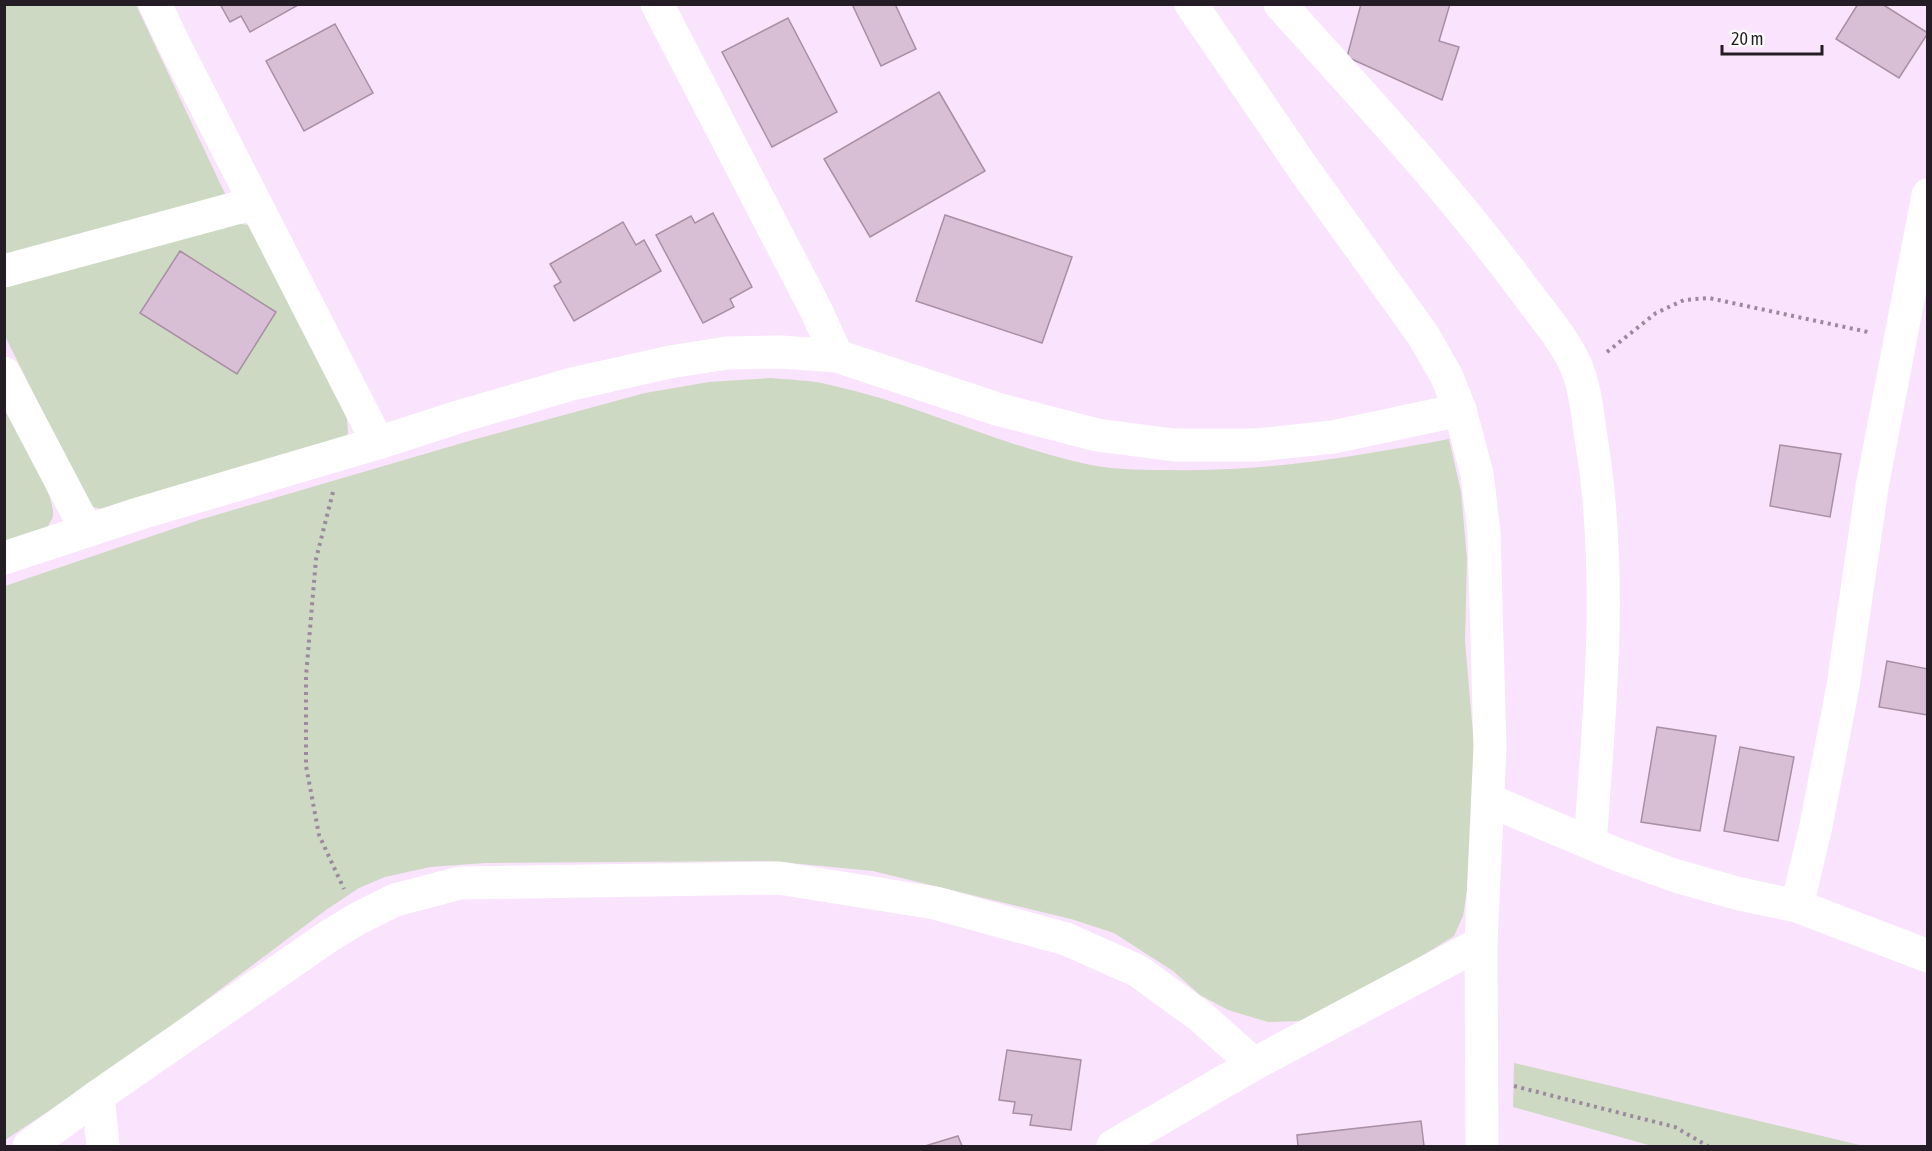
<svg xmlns="http://www.w3.org/2000/svg" width="1932" height="1151" font-family="'Asap Condensed',sans-serif">
  <style>
    .green { fill: #cdd9c2 }
    .building { fill: #d9bfd5; stroke: #a88fa3; stroke-width: 1.5 }
    .lines { fill: none; stroke-linecap: round; stroke-linejoin: round }
    .path { stroke: #9b8a9d; stroke-width: 4; stroke-dasharray: 3 4.5; stroke-linecap: butt }
    .street { stroke: #fff; stroke-width: 33 }
  </style>
  <rect width="100%" height="100%" fill="#fae3fd"/>
  <g class="green">
    <path d="M5,5H136L227,198L5,258Z"/>
    <path d="M233,223L249,225L346,410L348,431L347,441L106,510L93,507L83,493L5,336V286Z"/>
    <path d="M771,378C791,380 811,380 830,385C919,404 1002,447 1091,465C1118,470 1146,470 1173,470C1267,472 1357,456 1449,439L1461,492L1467,559L1465,641L1477,780L1471,865L1463,916L1454,936L1330,1013L1298,1021L1268,1022L1228,1010L1200,995L1173,971L1114,933L1071,919L873,871L770,861L485,863L430,867L385,877L359,888L326,910L130,1057L5,1140V586L199,520L469,441L645,393L709,382Z"/>
    <path d="M4,402C16,423 55,494 53,515C53,519 49,524 47,528L4,541Z"/>
    <path d="M1514,1063L1864,1146H1652L1513,1107Z"/>
  </g>
  <g class="building">
    <path d="M220,4H300L250,32L241,16L230,22Z"/>
    <path d="M852,4H895L916,49L881,66Z"/>
    <path d="M1361,4H1450L1439,41L1459,47L1442,100L1347,57Z"/>
    <path d="M1858,4H1882L1928,33L1899,78L1836,39Z"/>
    <path d="M788,18L837,112L772,147L722,52Z"/>
    <path d="M335,24L373,93L304,131L266,61Z"/>
    <path d="M939,92L985,171L870,237L824,159Z"/>
    <path d="M713,213L752,287L730,299L734,307L703,323L656,235L691,216L695,223Z"/>
    <path d="M945,215L1072,257L1042,343L916,301Z"/>
    <path d="M623,222L636,245L644,240L661,271L574,321L554,286L561,282L550,264Z"/>
    <path d="M180,251L276,312L237,374L140,313Z"/>
    <path d="M1780,445L1841,454L1830,517L1770,506Z"/>
    <path d="M1887,661L1928,669V715L1879,707Z"/>
    <path d="M1657,727L1716,736L1700,831L1641,822Z"/>
    <path d="M1740,747L1794,757L1778,841L1724,831Z"/>
    <path d="M1007,1050L1081,1060L1071,1130L1030,1125L1032,1115L1013,1113L1015,1102L999,1100Z"/>
    <path d="M1421,1121L1424,1146H1298L1297,1135Z"/>
    <path d="M958,1136L962,1146H925Z"/>
  </g>
  <g class="lines">
    <g class="path">
      <path d="M1607,352L1656,313L1684,300L1709,298L1868,332"/>
      <path d="M333,492L316,559L306,676V766L319,835L344,889"/>
      <path d="M1514,1086L1675,1127L1708,1146"/>
    </g>
    <g class="street">
      <path d="M155,4L174,44L378,443"/>
      <path d="M657,4L815,308L837,356"/>
      <path d="M1191,4L1303,168L1423,335L1447,377L1460,410L1477,474L1484,532L1490,747L1481,943L1482,1146"/>
      <path d="M1280,4C1363,96 1448,187 1522,287C1539,310 1571,347 1579,374C1587,396 1588,421 1592,444C1613,576 1600,711 1590,843"/>
      <path d="M4,271L255,203"/>
      <path d="M4,373L87,531"/>
      <path d="M4,558L141,513L378,443L458,417L572,384L670,362L727,353L781,352L837,356L997,409L1097,435L1174,445H1256L1333,437L1460,410"/>
      <path d="M1488,800L1616,854L1676,876L1740,894L1797,906L1928,956"/>
      <path d="M1797,906L1816,826L1843,686L1872,487L1928,195"/>
      <path d="M98,1096L103,1146"/>
      <path d="M29,1146L98,1096L329,936L357,919L395,900L460,883L779,878L935,903L1066,939L1138,971L1200,1016L1254,1064"/>
      <path d="M1113,1146L1254,1064L1481,943"/>
    </g>
  </g>
  <rect width="1932" height="1151" fill="none" stroke="#251d26" stroke-width="12"/>
  <path d="M1722 45v9h100v-9" fill="none" stroke="#251d26" stroke-width="3"/>
  <text x="1731" y="45" font-size="18" fill="#251d26" stroke="#ffffff" stroke-width="4.5" paint-order="stroke">20 m</text>
</svg>
